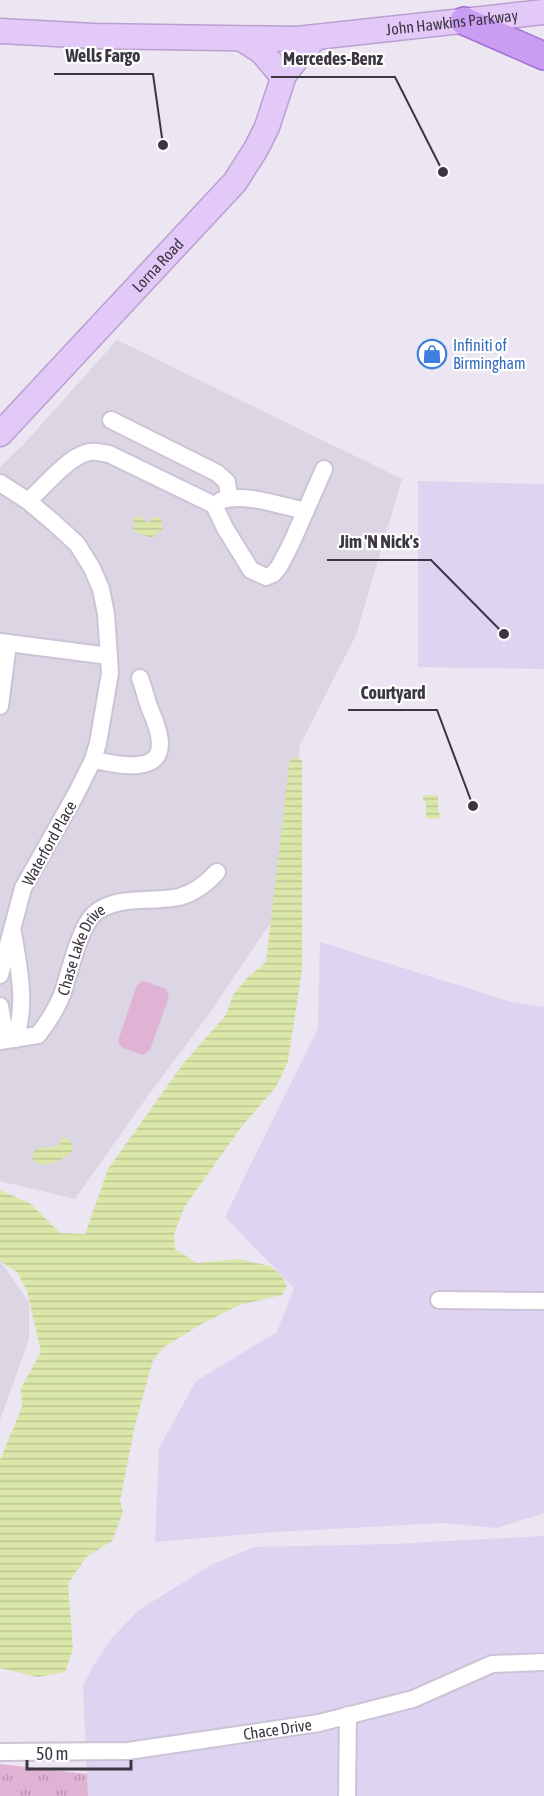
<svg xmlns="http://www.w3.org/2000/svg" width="544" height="1796" font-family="'Asap Condensed',sans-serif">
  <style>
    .residential { fill: #dcd5e4 }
    .commercial { fill: #ded3f0 }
    .grass { fill: #e0b3d5 }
    .park { fill: url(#park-tufts) }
    .water { fill: url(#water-rules) }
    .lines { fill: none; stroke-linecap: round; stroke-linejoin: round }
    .street-casing { stroke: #ccc4d6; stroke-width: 20 }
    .secondary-casing { stroke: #ba9fd1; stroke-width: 27 }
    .primary-casing { stroke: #a270d4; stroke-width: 30 }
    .street { stroke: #fff; stroke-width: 16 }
    .secondary { stroke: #e3c9f7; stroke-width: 24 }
    .primary { stroke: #c99ef2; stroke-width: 27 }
    .labels { text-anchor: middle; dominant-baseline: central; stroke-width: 4.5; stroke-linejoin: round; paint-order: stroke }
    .street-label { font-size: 16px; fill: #3b3642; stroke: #fff }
    .shop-label { font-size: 16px; fill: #366cbe; stroke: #fff; text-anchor: start }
    .leader { fill: none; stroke: #3b3642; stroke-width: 2 }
    .callout-dot { fill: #3b3642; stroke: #fff; stroke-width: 2 }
    .callout-label { font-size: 18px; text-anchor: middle; font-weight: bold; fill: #3b3642; stroke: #fff; stroke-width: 4.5; stroke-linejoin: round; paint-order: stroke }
  </style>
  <defs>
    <pattern id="park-tufts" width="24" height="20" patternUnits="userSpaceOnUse" patternTransform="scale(1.5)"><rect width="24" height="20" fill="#e0b3d5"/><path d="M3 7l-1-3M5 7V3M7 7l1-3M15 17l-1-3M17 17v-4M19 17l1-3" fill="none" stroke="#b792ae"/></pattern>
    <pattern id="water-rules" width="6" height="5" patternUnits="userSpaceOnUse" patternTransform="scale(1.5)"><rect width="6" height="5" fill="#dae7a9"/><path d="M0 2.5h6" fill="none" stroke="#bcc793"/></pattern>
  </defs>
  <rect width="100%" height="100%" fill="#ebe6f1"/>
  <g class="residential">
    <path d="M117,340L402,479L356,635L300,745L282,906L206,1018L147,1097L75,1199L0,1181V467L24,444Z"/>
    <path d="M0,1261L29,1302V1339L0,1420Z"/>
  </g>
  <g class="commercial">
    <path d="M418,481L544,484V669L418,667Z"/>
    <path d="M320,942L512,1002L544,1007V1513L497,1528L443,1523L275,1532L155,1542L159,1448L196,1381L277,1332L294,1288L225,1217L318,1028Z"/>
    <path d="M544,1536V1796H88L83,1687L91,1670L110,1640L139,1610L211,1565L254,1547L394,1544Z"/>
  </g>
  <path class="grass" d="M144,981L166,989L169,997L150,1050L143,1055L121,1047L118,1041L137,985Z"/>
  <path class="park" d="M0,1764L87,1774L88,1796H0Z"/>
  <g class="water">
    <path d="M141,515L142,519L150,523L153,516L161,519L163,529L151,538L132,530L135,524L133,519Z"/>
    <path d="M290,758L302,759V970L288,1061L276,1087L242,1126L185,1206L174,1234L175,1249L197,1263L237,1259L270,1266L281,1275L287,1286L282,1295L239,1305L200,1325L164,1347L153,1360L135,1425L120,1501L123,1512L112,1541L86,1557L68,1584L73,1649L65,1672L38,1677L0,1668V1460L22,1407L21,1388L41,1352L27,1291L17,1272L0,1261V1190L31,1204L60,1233L85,1234L108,1169L183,1064L226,1015L233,995L248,977L266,962Z"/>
    <path d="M425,795L438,796V812L441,815L438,819L426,818V802L423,800V797Z"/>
    <path d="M61,1137L68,1139L73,1146L72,1152L56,1163L54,1161L49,1165L36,1163L32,1158L35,1150C44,1146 52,1149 60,1144Z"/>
  </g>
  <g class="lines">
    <g class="street-casing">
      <g id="street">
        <path d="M111,420L217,473L227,482L229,498"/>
        <path d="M0,483L28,501L53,522L77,544L92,568L101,589L106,614L110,673L98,743L93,760L76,794L23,888L0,975"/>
        <path d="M28,501C44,487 66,459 86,453C93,450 101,453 109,454L214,505L225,528L251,570L266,577L273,574L279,567L291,544L324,469"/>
        <path d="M220,501C244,492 281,506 306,511"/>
        <path d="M0,642L109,656"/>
        <path d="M0,706L8,643"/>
        <path d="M93,760C108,762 128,768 144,764C171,758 157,725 150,709C146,699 144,688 140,678"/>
        <path d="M0,1006L3,1023L15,1039C27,1006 19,967 13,933"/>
        <path id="s1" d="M0,1041L38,1035C48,1022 56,1010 62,995C69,975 79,928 94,914C117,894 152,903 179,897C195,893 206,884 217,872"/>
        <path d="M439,1300L544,1301"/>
        <path id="s2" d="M0,1752L128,1751L319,1723L413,1699L492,1664L544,1662"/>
        <path d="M347,1796L348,1715"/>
      </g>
    </g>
    <g class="secondary-casing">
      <g id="secondary">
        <path id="s3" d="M0,31L94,36L297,39L544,12"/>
        <path d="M242,39L261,51L278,71L284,75"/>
        <path id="s4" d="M0,434L235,182L256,149L267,127L284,75L297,58L315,38"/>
      </g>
    </g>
    <g class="primary-casing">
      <path id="primary" d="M464,21L544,56"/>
    </g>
    <use href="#street" class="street"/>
    <use href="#secondary" class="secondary"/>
    <use href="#primary" class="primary"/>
  </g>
  <defs>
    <g id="shop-ring" transform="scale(1.5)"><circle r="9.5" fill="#fff" stroke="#3f7fe0" stroke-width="1.5"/><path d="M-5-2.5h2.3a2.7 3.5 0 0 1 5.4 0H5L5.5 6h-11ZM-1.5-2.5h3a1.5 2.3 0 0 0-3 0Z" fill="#3f7fe0"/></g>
  </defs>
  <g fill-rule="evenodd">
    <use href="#shop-ring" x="432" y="354"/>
  </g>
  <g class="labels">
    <g class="street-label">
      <text stroke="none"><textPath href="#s3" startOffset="453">John Hawkins Parkway</textPath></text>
      <text stroke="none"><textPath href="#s4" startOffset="231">Lorna Road</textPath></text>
      <text transform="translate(49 843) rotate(-61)">Waterford Place</text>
      <text stroke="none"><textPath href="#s1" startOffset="135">Chase Lake Drive</textPath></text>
      <text stroke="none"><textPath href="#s2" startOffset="279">Chace Drive</textPath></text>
    </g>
    <g class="shop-label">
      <text x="453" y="345">Infiniti of<tspan x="453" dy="18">Birmingham</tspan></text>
    </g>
  </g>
  <path class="leader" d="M163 145L153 74H54M443 172L395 77H271M504 634L431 560H327M473 806L437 710H348"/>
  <g class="callout-dot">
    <circle cx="163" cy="145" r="6"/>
    <circle cx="443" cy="172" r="6"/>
    <circle cx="504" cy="634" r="6"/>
    <circle cx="473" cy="806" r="6"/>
  </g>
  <g class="callout-label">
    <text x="103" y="62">Wells Fargo</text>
    <text x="333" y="65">Mercedes-Benz</text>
    <text x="379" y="548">Jim 'N Nick's</text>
    <text x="393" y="699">Courtyard</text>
  </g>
  <path d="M27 1760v9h104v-9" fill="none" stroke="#3b3642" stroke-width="3"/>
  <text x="36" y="1760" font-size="18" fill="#3b3642" stroke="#ffffff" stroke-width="4.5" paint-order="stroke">50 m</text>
</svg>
